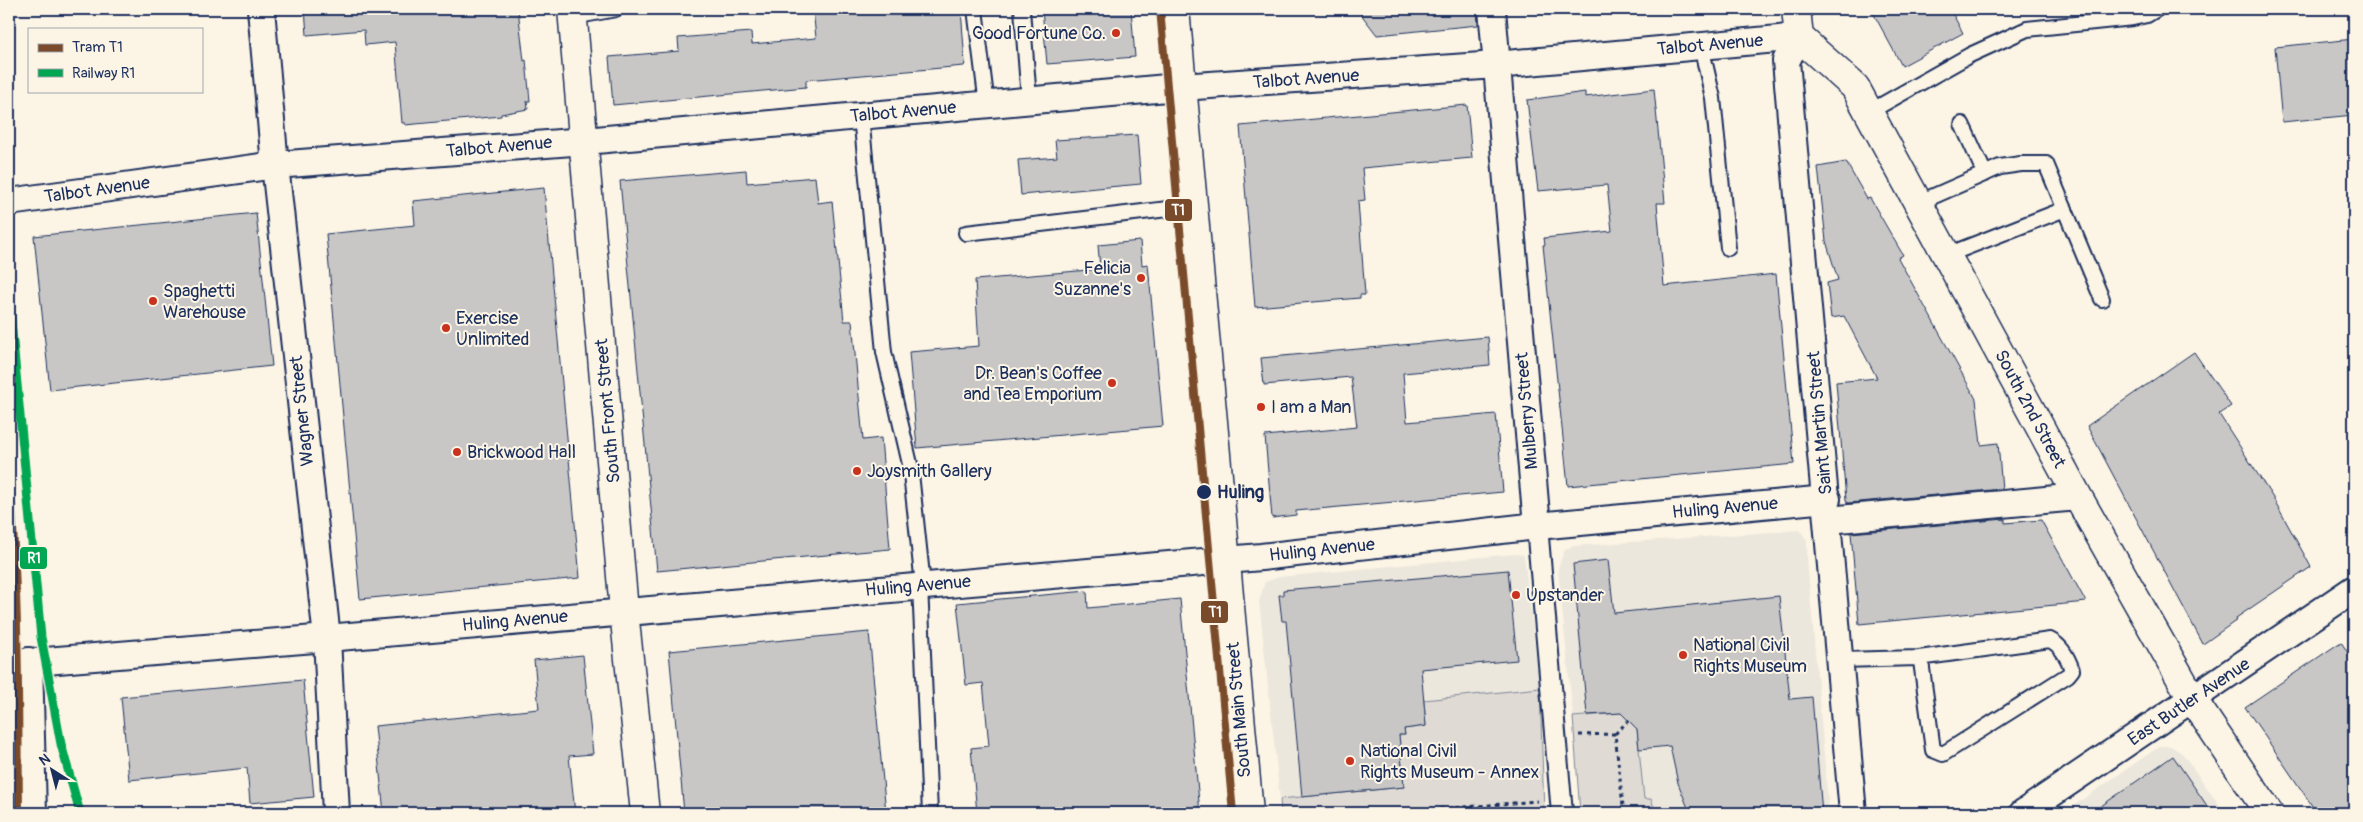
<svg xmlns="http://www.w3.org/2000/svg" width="2363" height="822" font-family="Pangolin,sans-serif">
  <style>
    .built { fill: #ece7dc }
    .green { fill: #dfdbd4; stroke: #7d8599 }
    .building { fill: #c8c7c6; stroke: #1b2f5e }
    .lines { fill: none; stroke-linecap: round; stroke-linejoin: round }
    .service-casing { stroke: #1b2f5e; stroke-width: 18 }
    .pedestrian-casing { stroke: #1b2f5e; stroke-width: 24 }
    .minor-casing { stroke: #1b2f5e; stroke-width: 30 }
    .secondary-casing { stroke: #1b2f5e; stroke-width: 31 }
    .primary-casing { stroke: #1b2f5e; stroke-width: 31 }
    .path { stroke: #1b2f5e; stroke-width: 3; stroke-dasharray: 4 4; stroke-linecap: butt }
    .service { stroke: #fcf5e5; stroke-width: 14 }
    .pedestrian { stroke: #fcf5e5; stroke-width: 20 }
    .minor { stroke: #fcf5e5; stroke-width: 26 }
    .secondary { stroke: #fcf5e5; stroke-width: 28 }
    .primary { stroke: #fcf5e5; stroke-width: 28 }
    .rail-1-casing { stroke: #fcf5e5; stroke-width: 12 }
    .rail-1 { stroke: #00a651; stroke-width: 9 }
    .tram-1-casing { stroke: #fcf5e5; stroke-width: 11 }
    .tram-1 { stroke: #7a4b2a; stroke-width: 8 }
    .poi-dot { fill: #c8321e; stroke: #fcf5e5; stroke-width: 2 }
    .stop-dot { fill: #1b2f5e; stroke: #fcf5e5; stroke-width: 2 }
    .labels { text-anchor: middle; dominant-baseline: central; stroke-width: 4; stroke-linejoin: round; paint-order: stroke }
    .poi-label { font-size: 18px; fill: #1b2f5e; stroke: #fcf5e5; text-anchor: start }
    .street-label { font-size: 18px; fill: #1b2f5e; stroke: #fcf5e5 }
    .stop-label { font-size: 18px; font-weight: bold; fill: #1b2f5e; stroke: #fcf5e5; text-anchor: start }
    .line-badge { stroke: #fcf5e5; stroke-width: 2 }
    .badge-label { font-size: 14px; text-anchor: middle; font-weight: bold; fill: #fff }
  </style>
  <rect width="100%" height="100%" fill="#fcf5e5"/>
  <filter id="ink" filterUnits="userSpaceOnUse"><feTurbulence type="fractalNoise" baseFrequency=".02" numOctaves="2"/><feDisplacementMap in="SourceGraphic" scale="10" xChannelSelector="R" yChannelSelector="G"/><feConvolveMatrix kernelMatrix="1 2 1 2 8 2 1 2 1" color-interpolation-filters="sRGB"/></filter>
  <g filter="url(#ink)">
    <g class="built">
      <path d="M1800,530L1807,540V558L1829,813H1656L1651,799H1644L1637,729L1621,713L1573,717L1558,568L1565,549L1574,546Z"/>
      <path d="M1513,554L1524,555L1540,688L1424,700L1426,726L1405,729V735L1399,736L1404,787L1280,799L1259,601L1265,582L1279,577Z"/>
      <path d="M2160,746H2171L2183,754L2225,813H2063Z"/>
    </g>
    <g class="green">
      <path d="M1540,688L1544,813H1281L1280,799L1404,787L1399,735H1405L1404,729L1426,726L1424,700Z"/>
      <path d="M1621,713L1637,729L1644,799H1651L1656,813H1580L1573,717Z"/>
    </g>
    <g class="building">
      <path d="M305,9H518L524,61L526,60L530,101H527L528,109L501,114V116L405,125V123H402L395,42L365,45L364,30L307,35Z"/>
      <path d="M813,9H961L965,63L964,66L806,80V87L613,105L609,57L679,51L678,38L751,32L752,44L816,38Z"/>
      <path d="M1042,9H1131L1135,57L1047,64Z"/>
      <path d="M1357,9H1477L1478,25L1377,35Z"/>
      <path d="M1871,9H1950L1963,33L1902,66Z"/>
      <path d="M2354,39V115L2282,122L2275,47Z"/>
      <path d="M1654,89L1665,203H1657L1664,286L1776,274L1794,464L1568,486L1543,245H1545L1544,238L1612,231L1607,185L1538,191L1527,100L1585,92V97Z"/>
      <path d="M1467,105L1472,158L1362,168L1365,200L1358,201L1365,295H1360V298L1255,307L1240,126Z"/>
      <path d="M1137,135L1141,184L1021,195L1018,160L1057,157L1055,140Z"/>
      <path d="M1846,162L1867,199L1870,198L1903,255L1898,258L1976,399L1981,445L1998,443L2002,489L1848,503L1846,500L1836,382L1877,378L1844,316L1831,318L1827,283L1838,280L1826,241L1818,167Z"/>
      <path d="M746,170L747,183L815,177L818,203L832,201L844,321H852L863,440L881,438L890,549L657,571L620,181Z"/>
      <path d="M544,188L580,578L360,599L326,234L415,225L413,201Z"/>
      <path d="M256,213L272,366L50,390L34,236Z"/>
      <path d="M1140,241L1142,265L1148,264L1163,426L917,448L909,352L979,346L975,280L1100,269L1098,245Z"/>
      <path d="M1488,337L1490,365L1403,373L1407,422L1496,414L1503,492L1296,511V515L1272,518L1265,436L1357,427L1351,377L1264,385L1261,358Z"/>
      <path d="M2194,352L2231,406L2219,414L2273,498L2311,567L2236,618L2237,620L2203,644L2087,426Z"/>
      <path d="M2005,519V523L2041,520L2086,602L1859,624L1851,533Z"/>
      <path d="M1608,560L1614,613L1779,596L1790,699L1812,697L1822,813H1690L1678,783L1670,746L1639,749L1637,729L1621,713L1587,715L1573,564Z"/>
      <path d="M1508,570L1517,660L1421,669L1426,726L1404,729L1405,735H1399L1404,787L1302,797L1286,621H1282L1279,595H1283V590Z"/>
      <path d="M1087,591L1088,608L1180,599L1200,813H977L971,748L989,746L985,703L983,683L966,685L957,603Z"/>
      <path d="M869,632L886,813H684L669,651Z"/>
      <path d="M2341,642L2354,662V813H2317L2245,707Z"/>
      <path d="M583,655L593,754L569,756L575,813H384L375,726L539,709L534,660Z"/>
      <path d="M303,680L314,797L250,803L247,768L129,780L121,697Z"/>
      <path d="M2173,756L2212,813H2091Z"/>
    </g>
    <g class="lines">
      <g class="service-casing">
        <g id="service">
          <path d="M975,9L987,105"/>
          <path d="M1022,9L1029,100"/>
          <path d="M573,17L616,9"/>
          <path d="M1701,46L1713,98L1728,248"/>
          <path d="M1869,112L1970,55L2027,29L2133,18L2147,15L2157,9"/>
          <path d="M861,116L884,352L910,464L923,585"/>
          <path d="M1962,124L1985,174"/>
          <path d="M1918,203L2000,167L2021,164H2046L2102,299"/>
          <path d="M966,233L1193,206"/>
          <path d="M1947,255L2065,209"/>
          <path d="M920,585L930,813"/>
          <path d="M1840,660L1919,658L1921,661L1933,750L1943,754L2068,675L2072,670C2068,658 2062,646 2050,640L1919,658"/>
        </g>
      </g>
      <g class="pedestrian-casing">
        <path id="pedestrian" d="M1537,526L1562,813"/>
      </g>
      <g class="minor-casing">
        <g id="minor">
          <path d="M261,9L275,165L327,638L336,813"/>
          <path d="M1492,9L1537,526"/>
          <path d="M1799,37L1786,61L1853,813"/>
          <path d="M9,202L275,165L585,141L1167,88L1496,65L1799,37"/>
          <path d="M1828,520L2078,497"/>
          <path d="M29,661L33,813"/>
          <path d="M9,664L327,638L1261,557L1537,526L1827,499"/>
          <path d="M2023,813L2354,589"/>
        </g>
      </g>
      <g class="secondary-casing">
        <g id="secondary">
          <path d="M572,9L624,611L645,813"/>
          <path d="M1175,9L1249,813"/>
        </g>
      </g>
      <g class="primary-casing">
        <path id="primary" d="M1796,9L1799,37L1855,87L2078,497L2193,700L2269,813"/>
      </g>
      <g class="path">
        <path d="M9,617L10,637"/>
        <path d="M1615,734L1628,721"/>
        <path d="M1579,735L1615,734L1623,806L1626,813"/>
        <path d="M1392,813L1538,801"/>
      </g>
      <use href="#service" class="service"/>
      <use href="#pedestrian" class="pedestrian"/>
      <use href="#minor" class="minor"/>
      <use href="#secondary" class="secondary"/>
      <use href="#primary" class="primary"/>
      <g class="rail-1-casing">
        <path id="rail-1" d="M9,300L41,637L61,744L80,813"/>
      </g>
      <use href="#rail-1" class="rail-1"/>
      <g class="tram-1-casing">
        <g id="tram-1">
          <path d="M1160,9L1233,813"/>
          <path d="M9,473C19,586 18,700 19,813"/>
        </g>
      </g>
      <use href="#tram-1" class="tram-1"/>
    </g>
  </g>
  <g class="poi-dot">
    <circle cx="1116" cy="33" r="5"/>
    <circle cx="1141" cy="278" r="5"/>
    <circle cx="153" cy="301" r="5"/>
    <circle cx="446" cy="328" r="5"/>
    <circle cx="1112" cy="383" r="5"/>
    <circle cx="1261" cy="407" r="5"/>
    <circle cx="457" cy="452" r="5"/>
    <circle cx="857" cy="471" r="5"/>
    <circle cx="1516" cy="595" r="5"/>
    <circle cx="1683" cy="655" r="5"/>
    <circle cx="1350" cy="761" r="5"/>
  </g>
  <circle class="stop-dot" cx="1204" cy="492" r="8"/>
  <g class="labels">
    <g class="poi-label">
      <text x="1106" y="33" text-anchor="end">Good Fortune Co.</text>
      <text x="1131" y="268" text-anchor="end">Felicia<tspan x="1131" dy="21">Suzanne's</tspan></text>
      <text x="163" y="291">Spaghetti<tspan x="163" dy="21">Warehouse</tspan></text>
      <text x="456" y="318">Exercise<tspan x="456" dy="21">Unlimited</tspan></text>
      <text x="1102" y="373" text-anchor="end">Dr. Bean's Coffee<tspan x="1102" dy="21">and Tea Emporium</tspan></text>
      <text x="1271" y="407">I am a Man</text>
      <text x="467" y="452">Brickwood Hall</text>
      <text x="867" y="471">Joysmith Gallery</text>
      <text x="1526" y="595">Upstander</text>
      <text x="1693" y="645">National Civil<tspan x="1693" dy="21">Rights Museum</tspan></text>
      <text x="1360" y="751">National Civil<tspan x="1360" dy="21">Rights Museum - Annex</tspan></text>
    </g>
    <g class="street-label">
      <text transform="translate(1710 45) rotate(-5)">Talbot Avenue</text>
      <text transform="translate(1306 79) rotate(-4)">Talbot Avenue</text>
      <text transform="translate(903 112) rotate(-5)">Talbot Avenue</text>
      <text transform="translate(499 147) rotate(-5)">Talbot Avenue</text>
      <text transform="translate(97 190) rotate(-8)">Talbot Avenue</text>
      <text transform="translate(2030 409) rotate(62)">South 2nd Street</text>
      <text transform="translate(302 411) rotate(-96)">Wagner Street</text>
      <text transform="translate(608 411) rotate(-95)">South Front Street</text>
      <text transform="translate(1527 411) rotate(-95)">Mulberry Street</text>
      <text transform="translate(1820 423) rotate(-95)">Saint Martin Street</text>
      <text transform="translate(1725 508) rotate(-5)">Huling Avenue</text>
      <text transform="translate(1322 550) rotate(-6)">Huling Avenue</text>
      <text transform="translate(918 586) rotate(-5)">Huling Avenue</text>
      <text transform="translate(515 621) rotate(-5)">Huling Avenue</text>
      <text transform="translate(2189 702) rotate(-34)">East Butler Avenue</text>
      <text transform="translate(1239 710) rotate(-95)">South Main Street</text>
    </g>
    <g class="stop-label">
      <text x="1217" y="492">Huling</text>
    </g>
  </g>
  <g class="line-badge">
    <rect x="1164" y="198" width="29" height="24" rx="5" fill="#7a4b2a"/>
    <rect x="19" y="546" width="29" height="24" rx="5" fill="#00a651"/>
    <rect x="1200" y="600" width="29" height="24" rx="5" fill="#7a4b2a"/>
  </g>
  <g class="badge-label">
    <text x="1178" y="215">T1</text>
    <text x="34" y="563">R1</text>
    <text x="1215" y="617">T1</text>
  </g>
  <rect width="2363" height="822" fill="none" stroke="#fcf5e5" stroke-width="30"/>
  <rect x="15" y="15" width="2333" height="792" fill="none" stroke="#1b2f5e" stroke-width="2" filter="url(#ink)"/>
  <rect x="28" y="28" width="175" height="65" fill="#fcf5e5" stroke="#a2a6af"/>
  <rect x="38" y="44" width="25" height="8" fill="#7a4b2a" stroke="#a2a6af"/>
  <text x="72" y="52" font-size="15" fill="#1b2f5e">Tram T1</text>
  <rect x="38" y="69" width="25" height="8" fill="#00a651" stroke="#a2a6af"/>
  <text x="72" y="78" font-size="15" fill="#1b2f5e">Railway R1</text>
  <g transform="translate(52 770) rotate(324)" stroke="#fcf5e5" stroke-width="4" paint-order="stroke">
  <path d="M0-4L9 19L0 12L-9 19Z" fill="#1b2f5e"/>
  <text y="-8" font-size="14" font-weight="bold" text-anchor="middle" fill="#1b2f5e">N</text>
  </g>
</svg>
